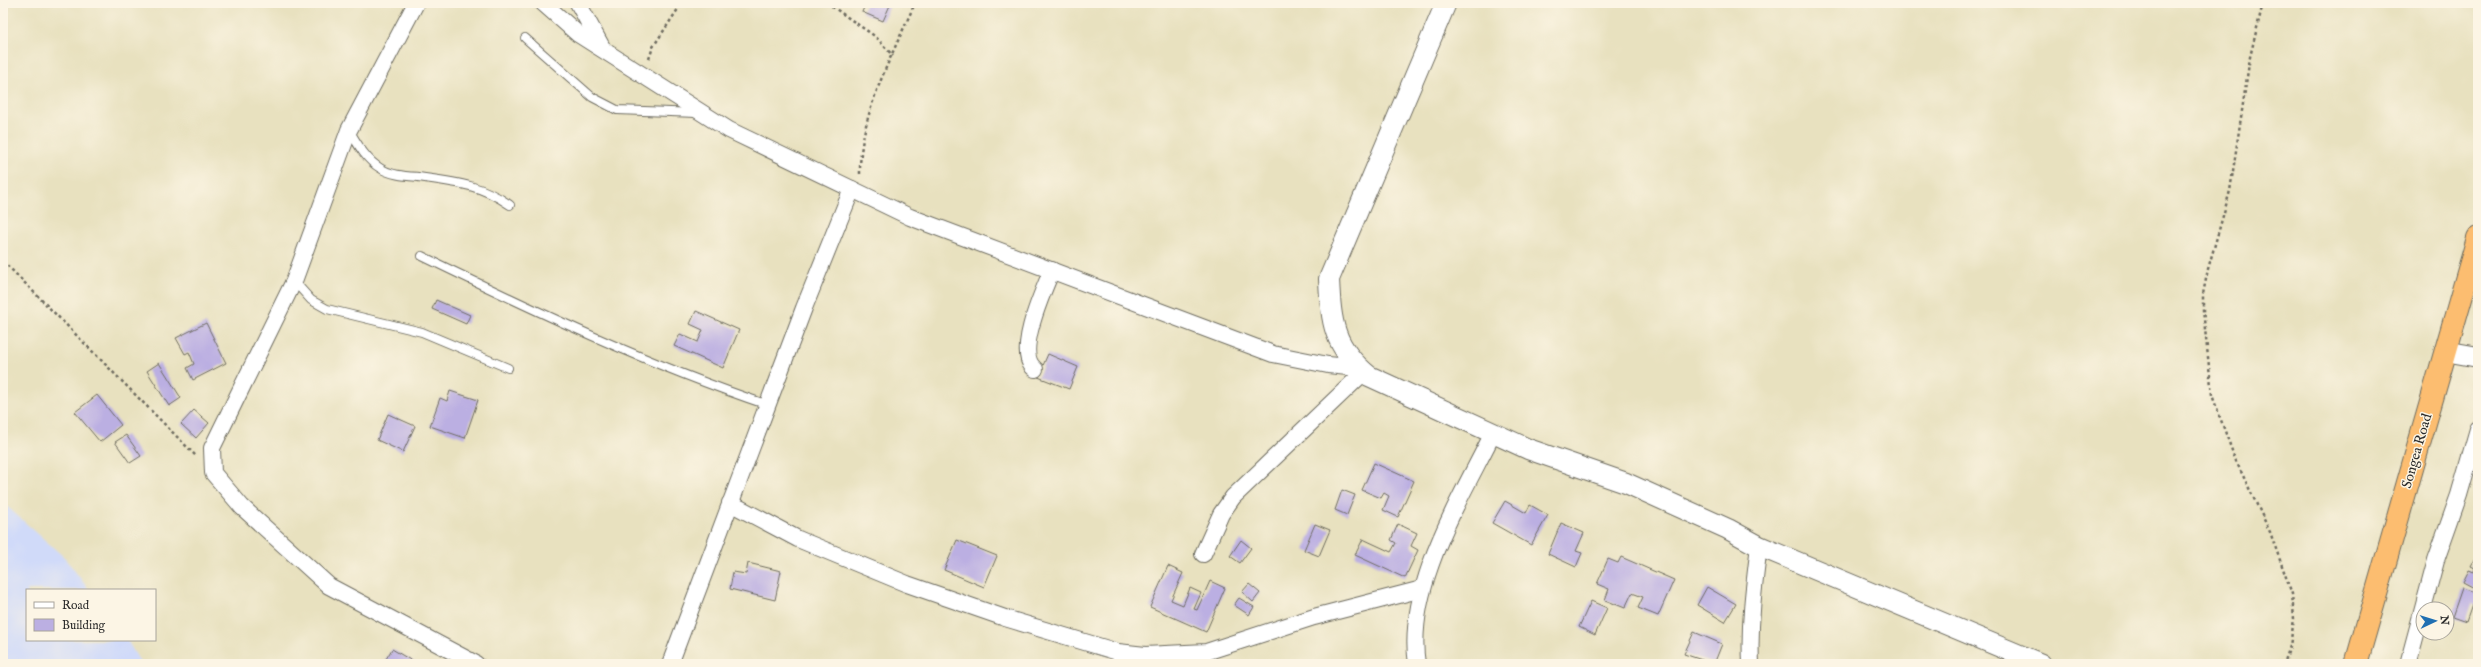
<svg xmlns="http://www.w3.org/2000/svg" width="2481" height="667" font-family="'IM FELL English',serif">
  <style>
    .built { fill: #d0daf9 }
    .building { fill: #bbafe2 }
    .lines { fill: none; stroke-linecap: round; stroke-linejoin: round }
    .service-casing { stroke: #6d6b5f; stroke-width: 10 }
    .minor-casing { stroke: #6d6b5f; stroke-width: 18 }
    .tertiary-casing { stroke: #6d6b5f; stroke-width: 22 }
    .trunk-casing { stroke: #6d6b5f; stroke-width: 24 }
    .path { stroke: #6d6b5f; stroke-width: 2.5; stroke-dasharray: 3 3; stroke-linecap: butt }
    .service { stroke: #fff; stroke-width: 8 }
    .minor { stroke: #fff; stroke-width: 16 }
    .tertiary { stroke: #fff; stroke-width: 20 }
    .trunk { stroke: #fcbd6f; stroke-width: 22 }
    .labels { text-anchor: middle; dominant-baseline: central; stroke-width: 3; stroke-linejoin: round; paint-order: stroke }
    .street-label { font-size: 14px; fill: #2b2b2b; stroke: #fcf5e5 }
  </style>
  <rect width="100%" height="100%" fill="#fcf5e5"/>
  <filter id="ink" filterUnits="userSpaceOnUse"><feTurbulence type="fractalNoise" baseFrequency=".025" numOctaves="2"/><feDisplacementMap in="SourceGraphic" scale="8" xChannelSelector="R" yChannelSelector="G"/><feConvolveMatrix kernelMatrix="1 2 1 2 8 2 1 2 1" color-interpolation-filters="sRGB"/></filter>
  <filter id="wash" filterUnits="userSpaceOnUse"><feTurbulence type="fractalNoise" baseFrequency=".012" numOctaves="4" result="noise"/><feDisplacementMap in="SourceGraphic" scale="16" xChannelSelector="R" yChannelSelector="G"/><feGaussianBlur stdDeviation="0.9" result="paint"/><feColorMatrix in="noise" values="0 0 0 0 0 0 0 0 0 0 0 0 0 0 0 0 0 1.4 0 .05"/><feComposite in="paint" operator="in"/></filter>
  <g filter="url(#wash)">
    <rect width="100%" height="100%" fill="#e8e1bf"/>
    <path class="built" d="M3,503L65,558L89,590H27V640H127L141,664H3Z"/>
    <g id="blocks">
      <g class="building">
        <path d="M866,3H891L883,21L862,12Z"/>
        <path d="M436,300L470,315L466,324L432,309Z"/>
        <path d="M696,311L739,330L723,368L674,346L680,334L698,342L703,330L690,324Z"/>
        <path d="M206,323L226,363L193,380L187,368L194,364L189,352L185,354L176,338Z"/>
        <path d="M1048,354L1078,367L1069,389L1038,377Z"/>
        <path d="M159,363L181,398L169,406L147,371Z"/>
        <path d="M450,391L478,400L465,438L430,426L440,398L447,401Z"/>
        <path d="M97,395L121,425L100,442L75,412Z"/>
        <path d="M194,410L209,423L196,438L181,424Z"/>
        <path d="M388,414L415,426L403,452L377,440Z"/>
        <path d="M126,435L141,456L130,463L115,442Z"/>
        <path d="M1374,463L1414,481L1398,517L1383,510L1389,496L1384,493L1381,498L1362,490Z"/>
        <path d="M1342,490L1355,495L1347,515L1335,510Z"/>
        <path d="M1505,501L1526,513L1530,505L1548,515L1531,545L1492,523Z"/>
        <path d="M1561,523L1584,533L1576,551L1582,553L1576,567L1548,554Z"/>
        <path d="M1315,524L1330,530L1319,556L1304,550Z"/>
        <path d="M1398,524L1417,533L1411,546L1418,550L1405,578L1355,555L1363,539L1391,552L1396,543L1391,540Z"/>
        <path d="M957,540L997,556L984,587L944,570Z"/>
        <path d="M1241,540L1251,548L1240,563L1230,556Z"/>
        <path d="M2478,553V590L2463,582L2469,570L2474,572L2475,568L2471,566Z"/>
        <path d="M1621,557L1674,580L1658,616L1638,608L1643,597L1632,593L1625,608L1605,600L1609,589L1597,584L1608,559L1618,563Z"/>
        <path d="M748,563L781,571L775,600L730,589L733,572L746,574Z"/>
        <path d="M1168,566L1183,573L1171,600L1183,605L1190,588L1201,593L1194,609L1197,610L1210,581L1225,588L1206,632L1150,607Z"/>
        <path d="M1249,584L1260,593L1253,602L1242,592Z"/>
        <path d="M1707,587L1736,604L1725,622L1697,605Z"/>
        <path d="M2462,588L2478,593V607L2472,605L2466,622L2452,617Z"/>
        <path d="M1239,598L1254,607L1249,615L1234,605Z"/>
        <path d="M1591,601L1607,608L1595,635L1579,627Z"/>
        <path d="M1694,632L1722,644L1714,664L1684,654Z"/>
        <path d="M392,649L417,664H383Z"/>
      </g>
    </g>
  </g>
  <g filter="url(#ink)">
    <use href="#blocks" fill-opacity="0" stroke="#6d6b5f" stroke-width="1"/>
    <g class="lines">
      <g class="service-casing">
        <g id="service">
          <path d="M525,38L592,97L617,110L697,113"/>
          <path d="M349,130C357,143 366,160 380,168C390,175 406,176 418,177C454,182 480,184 510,205"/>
          <path d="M422,256C535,311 649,365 768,405"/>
          <path d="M294,281L311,300L327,309L422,332L508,368"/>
        </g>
      </g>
      <g class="minor-casing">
        <g id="minor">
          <path d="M416,3L349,130L294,281L212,448L213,473L242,507L329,586L476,664"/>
          <path d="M543,3L578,34L729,130L910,217L1273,354L1328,365L1358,368"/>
          <path d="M578,3L603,49"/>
          <path d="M1035,369C1014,354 1044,289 1052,270"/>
          <path d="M730,503L798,539L907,584L1005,618L1118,652L1145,655L1206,652L1314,617L1422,589"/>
          <path d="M1203,554L1221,514L1233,497L1364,372"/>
          <path d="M670,664L804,308L852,189"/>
          <path d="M1417,664C1405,588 1460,500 1493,433"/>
          <path d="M1751,664C1749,624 1754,585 1759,546"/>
          <path d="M2408,664L2436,560L2459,495L2478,429"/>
        </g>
      </g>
      <g class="tertiary-casing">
        <g id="tertiary">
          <path d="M1446,3L1329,279C1331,322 1333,347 1369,376L1528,449L1626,483L1728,529L1759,546L2041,664"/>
          <path d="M2445,351L2478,357"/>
        </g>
      </g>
      <g class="trunk-casing">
        <path id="trunk" d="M2356,664L2478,238"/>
      </g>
      <g class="path">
        <path d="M827,3L876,37L893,56"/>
        <path d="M2263,3L2250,57L2230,191L2208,269L2203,294V310L2212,395L2235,459L2270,532L2292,594L2294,619L2290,646L2284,664"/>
        <path d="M649,59L653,47L682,3"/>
        <path d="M860,174C859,115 892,56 915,3"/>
        <path d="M3,261L196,456"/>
      </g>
      <use href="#service" class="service"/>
      <use href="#minor" class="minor"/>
      <use href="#tertiary" class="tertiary"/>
      <use href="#trunk" class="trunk"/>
    </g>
  </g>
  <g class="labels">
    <g class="street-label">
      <text transform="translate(2417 451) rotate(-74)">Songea Road</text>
    </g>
  </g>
  <rect width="2481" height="667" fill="none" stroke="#fcf5e5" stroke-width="16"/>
  <rect x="26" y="589" width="130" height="52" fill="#fcf5e5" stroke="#a8a49b"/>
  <rect x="34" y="602" width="20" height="6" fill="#ffffff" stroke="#a8a49b"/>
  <text x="62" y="609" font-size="12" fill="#2b2b2b">Road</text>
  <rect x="34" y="619" width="20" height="12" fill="#bbafe2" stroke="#a8a49b"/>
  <text x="62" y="629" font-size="12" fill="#2b2b2b">Building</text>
  <g transform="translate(2435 621) rotate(86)"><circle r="19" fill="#fcf5e5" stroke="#a8a49b"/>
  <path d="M0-3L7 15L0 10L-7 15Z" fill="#1f6fb2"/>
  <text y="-6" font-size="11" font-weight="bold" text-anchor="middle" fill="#2b2b2b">N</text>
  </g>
</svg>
